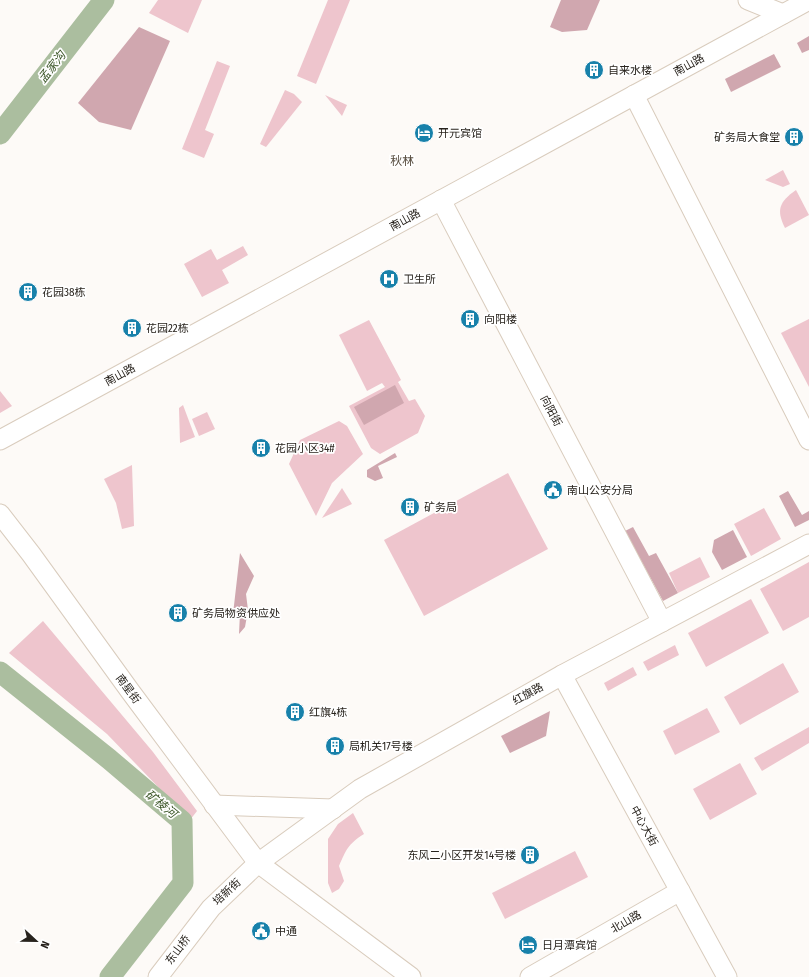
<svg xmlns="http://www.w3.org/2000/svg" width="809" height="977" font-family="'Fira Sans Condensed','Noto Sans SC',sans-serif">
  <style>
    .green { fill: #eec5cd }
    .forest { fill: #d0a7af }
    .lines { fill: none; stroke-linecap: round; stroke-linejoin: round }
    .river { stroke: #abbe9f; stroke-width: 21 }
    .secondary-casing { stroke: #d9ccbd; stroke-width: 21 }
    .secondary { stroke: #fff; stroke-width: 19 }
    .labels { text-anchor: middle; dominant-baseline: central; stroke-width: 3.5; stroke-linejoin: round; paint-order: stroke }
    .street-label { font-size: 11px; fill: #28231d; stroke: #fff }
    .poi-label { font-size: 11px; fill: #28231d; stroke: #fff; text-anchor: start }
    .water-label { font-size: 12px; font-style: italic; fill: #375324; stroke: #fff }
    .neighbourhood-label { font-size: 12px; fill: #564b3e; stroke: #fff }
  </style>
  <rect width="100%" height="100%" fill="#fdfaf7"/>
  <g class="green">
    <path d="M158,0H202L188,33L149,13Z"/>
    <path d="M328,0H350L316,84L297,76Z"/>
    <path d="M217,61L230,66L205,130L214,134L204,158L182,149Z"/>
    <path d="M285,90L294,94L302,102L266,147L260,144Z"/>
    <path d="M325,95L347,105L342,116Z"/>
    <path d="M783,170L790,184L783,187L765,180Z"/>
    <path d="M796,190L809,215L785,228C776,210 779,202 796,190Z"/>
    <path d="M243,246L248,255L222,270L229,283L202,297L184,264L211,249L217,260Z"/>
    <path d="M809,319V387L781,333Z"/>
    <path d="M369,320L401,380L398,382L409,401L415,399L425,416L418,433L380,454L371,448L349,406L385,387L382,383L367,391L339,335Z"/>
    <path d="M0,391L12,406L0,413Z"/>
    <path d="M183,405L195,437L180,443L179,408Z"/>
    <path d="M207,412L215,429L199,436L192,419Z"/>
    <path d="M339,421L347,426L363,454L332,483L316,516L289,464L300,440Z"/>
    <path d="M132,465L134,526L122,529L116,503L104,479Z"/>
    <path d="M508,473L548,549L424,616L384,540Z"/>
    <path d="M342,488L352,504L322,518Z"/>
    <path d="M764,508L781,539L751,556L734,524Z"/>
    <path d="M700,557L710,577L678,593L669,573Z"/>
    <path d="M809,562V617L783,631L760,589Z"/>
    <path d="M751,599L769,633L706,667L688,633Z"/>
    <path d="M43,621L153,752L197,811L190,820L107,734L9,653Z"/>
    <path d="M675,645L679,655L648,671L643,662Z"/>
    <path d="M783,663L799,692L740,725L724,697Z"/>
    <path d="M633,667L637,675L608,691L604,683Z"/>
    <path d="M707,708L720,732L675,755L663,731Z"/>
    <path d="M809,727V743L762,771L754,758Z"/>
    <path d="M740,763L757,794L710,820L693,789Z"/>
    <path d="M353,813L364,834C348,844 346,850 339,866L344,881L339,889L332,893L328,883V839L338,824Z"/>
    <path d="M575,851L588,877L505,919L492,893Z"/>
  </g>
  <g class="forest">
    <path d="M561,0H600L587,30L562,32L550,27Z"/>
    <path d="M139,27L170,41L131,130L99,122L78,103Z"/>
    <path d="M809,36V50L802,53L797,43Z"/>
    <path d="M774,54L781,67L731,92L725,79Z"/>
    <path d="M395,385L404,403L364,425L354,407Z"/>
    <path d="M395,453L397,457L378,466L383,478L375,481L367,477V470Z"/>
    <path d="M788,491L802,515L809,511V520L795,527L779,496Z"/>
    <path d="M633,527L649,556L656,553L678,593L663,601L625,531Z"/>
    <path d="M733,530L747,557L722,570L712,552L714,540Z"/>
    <path d="M240,553L254,576L246,594L248,610L245,627L239,634L240,613L233,614Z"/>
    <path d="M550,711L546,736L510,753L501,736Z"/>
  </g>
  <g class="lines">
    <g class="river">
      <path d="M0,134L104,0"/>
      <path d="M0,672L109,759L182,821L183,883L110,977"/>
    </g>
    <g class="secondary-casing">
      <g id="secondary">
        <path d="M748,0L783,14"/>
        <path d="M634,95L809,440"/>
        <path d="M441,200L662,622"/>
        <path d="M0,440L809,0"/>
        <path d="M0,514L31,554L130,691L258,863L411,977"/>
        <path d="M562,675L727,977"/>
        <path d="M214,805L333,809"/>
        <path d="M158,977L211,908L258,863L360,789L562,675L809,544"/>
        <path d="M530,977L680,891"/>
      </g>
    </g>
    <use href="#secondary" class="secondary"/>
  </g>
  <defs>
    <g id="building-disc" transform="scale(1)"><circle r="9.5" fill="#1881aa" stroke="#fff"/><path d="M-4-6H4V6H1V3H-1V6H-4ZM-2.5-4.3h1.7v1.8h-1.7ZM.8-4.3h1.7v1.8H.8ZM-2.5-1h1.7V.8h-1.7ZM.8-1h1.7V.8H.8Z" fill="#fff"/></g>
    <g id="hotel-disc" transform="scale(1)"><circle r="9.5" fill="#1881aa" stroke="#fff"/><path d="M-6-4.5h1.5V1H6V5H4.5V3h-9V5H-6ZM-4 0a1.8 1.8 0 1 1 3.6 0ZM.5 0V-2.5h3Q6-2.5 6 0Z" fill="#fff"/></g>
    <g id="hospital-disc" transform="scale(1)"><circle r="9.5" fill="#1881aa" stroke="#fff"/><path d="M-5-5h3v3.5h4V-5h3V5h-3V1.5h-4V5h-3Z" fill="#fff"/></g>
    <g id="civic-disc" transform="scale(1)"><circle r="9.5" fill="#1881aa" stroke="#fff"/><path d="M-.6-6.5H3V-4.5H.6V-3L4-1V1h2V6H-6V1h2V-1L-.6-3ZM-1.2 2.5V6h2.4V2.5Z" fill="#fff"/></g>
  </defs>
  <g fill-rule="evenodd">
    <use href="#building-disc" x="594" y="70"/>
    <use href="#hotel-disc" x="424" y="133"/>
    <use href="#building-disc" x="794" y="137"/>
    <use href="#hospital-disc" x="389" y="279"/>
    <use href="#building-disc" x="28" y="292"/>
    <use href="#building-disc" x="470" y="319"/>
    <use href="#building-disc" x="132" y="328"/>
    <use href="#building-disc" x="261" y="448"/>
    <use href="#civic-disc" x="553" y="490"/>
    <use href="#building-disc" x="410" y="507"/>
    <use href="#building-disc" x="178" y="613"/>
    <use href="#building-disc" x="295" y="712"/>
    <use href="#building-disc" x="335" y="746"/>
    <use href="#building-disc" x="530" y="855"/>
    <use href="#civic-disc" x="261" y="931"/>
    <use href="#hotel-disc" x="528" y="945"/>
  </g>
  <g class="labels">
    <g class="street-label">
      <text transform="translate(689 65) rotate(-29)">南山路</text>
      <text transform="translate(405 220) rotate(-29)">南山路</text>
      <text transform="translate(120 375) rotate(-29)">南山路</text>
      <text transform="translate(551 411) rotate(62)">向阳街</text>
      <text transform="translate(128 689) rotate(54)">南星街</text>
      <text transform="translate(528 694) rotate(-29)">红旗路</text>
      <text transform="translate(644 826) rotate(61)">中心大街</text>
      <text transform="translate(227 892) rotate(-43)">培新街</text>
      <text transform="translate(626 922) rotate(-30)">北山路</text>
      <text transform="translate(178 950) rotate(-53)">东山桥</text>
    </g>
    <g class="poi-label">
      <text x="608" y="70">自来水楼</text>
      <text x="438" y="133">开元宾馆</text>
      <text x="780" y="137" text-anchor="end">矿务局大食堂</text>
      <text x="403" y="279">卫生所</text>
      <text x="42" y="292">花园38栋</text>
      <text x="484" y="319">向阳楼</text>
      <text x="146" y="328">花园22栋</text>
      <text x="275" y="448">花园小区34#</text>
      <text x="567" y="490">南山公安分局</text>
      <text x="424" y="507">矿务局</text>
      <text x="192" y="613">矿务局物资供应处</text>
      <text x="309" y="712">红旗4栋</text>
      <text x="349" y="746">局机关17号楼</text>
      <text x="516" y="855" text-anchor="end">东风二小区开发14号楼</text>
      <text x="275" y="931">中通</text>
      <text x="542" y="945">日月潭宾馆</text>
    </g>
    <g class="water-label">
      <text transform="translate(52 67) rotate(-52)">孟家沟</text>
      <text transform="translate(161 804) rotate(39)">矿棱河</text>
    </g>
    <g class="neighbourhood-label">
      <text x="402" y="161">秋林</text>
    </g>
  </g>
  <g transform="translate(36 941) rotate(112)" stroke="#ffffff" stroke-width="3" paint-order="stroke">
  <path d="M0-3L7 15L0 10L-7 15Z" fill="#28231d"/>
  <text y="-6" font-size="11" font-weight="bold" text-anchor="middle" fill="#28231d">N</text>
  </g>
</svg>
